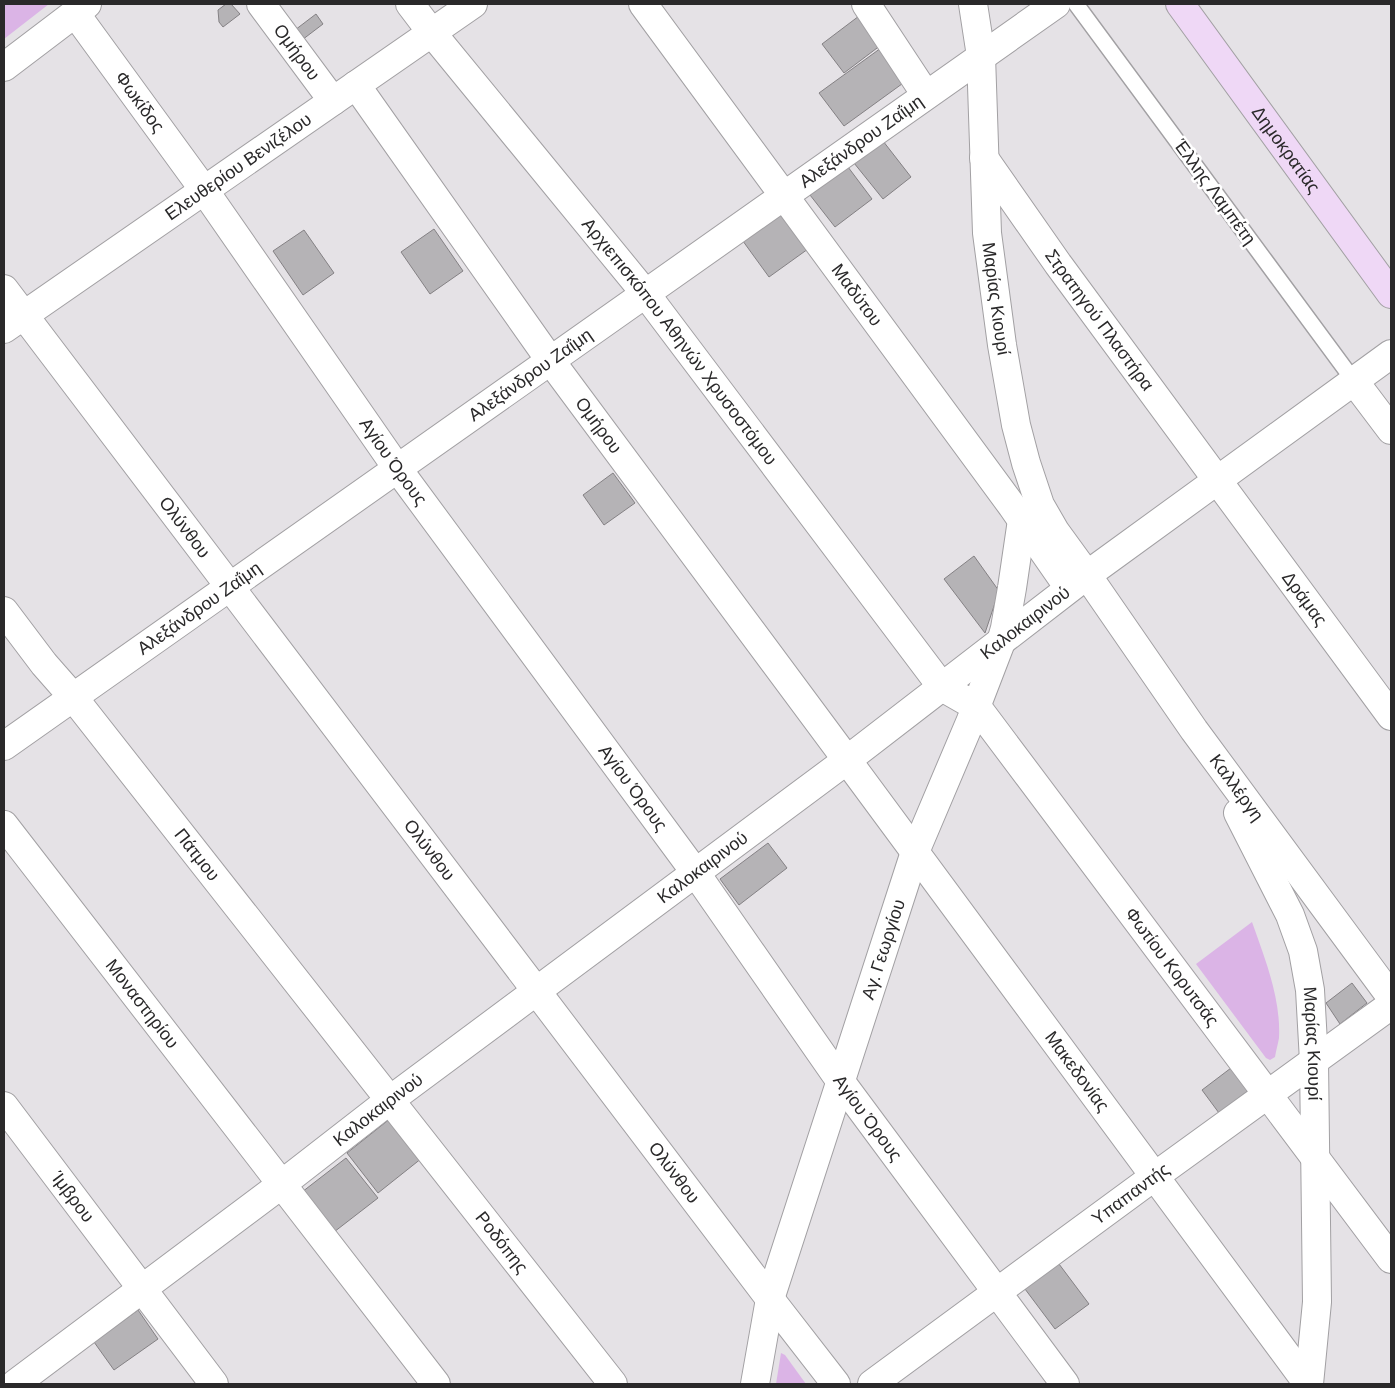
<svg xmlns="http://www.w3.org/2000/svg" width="1395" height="1388" font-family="'DM Sans',sans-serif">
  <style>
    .green { fill: #dbb4e6 }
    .building { fill: #b5b3b6; stroke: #848184 }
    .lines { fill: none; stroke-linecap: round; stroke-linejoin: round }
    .lane-casing { stroke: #a2a0a3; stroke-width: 18 }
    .street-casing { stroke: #a2a0a3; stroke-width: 30 }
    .secondary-casing { stroke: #a2a0a3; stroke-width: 30 }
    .lane { stroke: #fff; stroke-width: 15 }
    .street { stroke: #fff; stroke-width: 28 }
    .secondary { stroke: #efd8f6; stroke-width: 28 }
    .labels { text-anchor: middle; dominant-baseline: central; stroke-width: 5; stroke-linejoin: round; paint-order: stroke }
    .street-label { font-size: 18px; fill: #2a292a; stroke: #fff }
  </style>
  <rect width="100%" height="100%" fill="#e5e2e6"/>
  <g class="green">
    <path d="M4,4H49L4,39Z"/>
    <path d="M1252,922C1265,959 1281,998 1279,1038C1278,1044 1276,1050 1275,1057L1270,1060L1266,1058L1196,964Z"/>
    <path d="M781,1353L785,1355L806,1384H776Z"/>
  </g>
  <g class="building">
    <path d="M226,4H231L240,14L223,27L219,22L218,10Z"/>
    <path d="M316,14L323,24L298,43L295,30Z"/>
    <path d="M859,16L881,45L844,73L822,44Z"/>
    <path d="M881,48L906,81L844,126L819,93Z"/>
    <path d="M883,141L911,177L883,199L854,163Z"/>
    <path d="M848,167L872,199L835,227L810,195Z"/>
    <path d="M778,209L808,249L769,277L740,237Z"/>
    <path d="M434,229L463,271L430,294L401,252Z"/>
    <path d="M304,230L334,273L303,295L273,251Z"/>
    <path d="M613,473L635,503L604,525L583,495Z"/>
    <path d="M974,556L999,591L985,633L944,579Z"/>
    <path d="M768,843L787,868L739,905L720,879Z"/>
    <path d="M1352,983L1367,1003L1340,1024L1326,1003Z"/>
    <path d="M1231,1068L1249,1090L1219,1113L1202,1090Z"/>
    <path d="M391,1118L422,1158L378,1193L347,1153Z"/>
    <path d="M346,1158L378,1198L334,1232L302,1192Z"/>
    <path d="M1056,1260L1089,1304L1055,1329L1022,1285Z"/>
    <path d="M138,1310L158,1339L114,1370L94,1342Z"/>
  </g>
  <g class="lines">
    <g class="lane-casing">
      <path id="lane" d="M1076,4L1354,381"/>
    </g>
    <g class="street-casing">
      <g id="street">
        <path id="s1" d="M261,4L333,101"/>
        <path id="s2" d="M410,4L432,33L645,293L942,687L977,707L1391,1259"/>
        <path id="s3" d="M643,4L1012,506L1069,588"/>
        <path d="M866,4L926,95"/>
        <path id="s4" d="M973,4L981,56L987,233L1002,345L1016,425L1026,463L1040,505L1055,531L1087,575L1194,730L1391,997"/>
        <path id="s5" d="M75,13L204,190L397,468L695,872L841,1082L1065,1384"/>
        <path d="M4,67L87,4"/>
        <path id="s6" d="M356,85L550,360L847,760L1308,1384"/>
        <path id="s7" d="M984,158L1058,264L1391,716"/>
        <path id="s8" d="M4,289L770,1299L836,1384"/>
        <path id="s9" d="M4,329L473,4"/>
        <path d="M1354,381L1391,430"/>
        <path id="s10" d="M4,611L44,664L73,697L613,1384"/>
        <path id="s11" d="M4,746L1056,4"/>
        <path id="s12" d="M1238,813L1290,915L1303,951L1310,990L1314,1061L1317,1302L1309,1384"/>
        <path id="s13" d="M4,825L436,1384"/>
        <path id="s14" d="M4,1106L214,1384"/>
        <path id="s15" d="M15,1384L282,1184L390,1100L847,760L1087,575L1391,354"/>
        <path id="s16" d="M755,1384L770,1299L915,852L971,720L1001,642L1005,628L1012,588L1022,520"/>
        <path id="s17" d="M872,1384L1155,1176L1391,1005"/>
      </g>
    </g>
    <g class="secondary-casing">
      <g id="secondary">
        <path id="s18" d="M1180,4L1391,294"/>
      </g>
    </g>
    <use href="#lane" class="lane"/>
    <use href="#street" class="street"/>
    <use href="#secondary" class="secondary"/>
  </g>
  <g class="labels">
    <g class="street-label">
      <text stroke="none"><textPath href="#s1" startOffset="60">Ομήρου</textPath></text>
      <text stroke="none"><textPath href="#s5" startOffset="110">Φωκίδος</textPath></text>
      <text stroke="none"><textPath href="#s11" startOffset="1049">Αλεξάνδρου Ζαΐμη</textPath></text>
      <text stroke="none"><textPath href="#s18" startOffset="180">Δημοκρατίας</textPath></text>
      <text stroke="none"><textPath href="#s9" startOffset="285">Ελευθερίου Βενιζέλου</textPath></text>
      <text transform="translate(1215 192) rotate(54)">Έλλης Λαμπέτη</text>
      <text stroke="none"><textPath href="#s3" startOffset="361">Μαδύτου</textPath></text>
      <text stroke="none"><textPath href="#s4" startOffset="296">Μαρίας Κιουρί</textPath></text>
      <text stroke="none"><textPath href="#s7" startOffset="199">Στρατηγού Πλαστήρα</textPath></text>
      <text stroke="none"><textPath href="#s2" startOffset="432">Αρχιεπισκόπου Αθηνών Χρυσοστόμου</textPath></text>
      <text stroke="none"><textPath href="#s11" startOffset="644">Αλεξάνδρου Ζαΐμη</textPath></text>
      <text stroke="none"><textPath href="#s6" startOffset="418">Ομήρου</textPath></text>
      <text stroke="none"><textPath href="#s5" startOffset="550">Αγίου Όρους</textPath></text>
      <text stroke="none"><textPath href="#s8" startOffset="299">Ολύνθου</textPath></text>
      <text stroke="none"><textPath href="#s7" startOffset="545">Δράμας</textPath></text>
      <text stroke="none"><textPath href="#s11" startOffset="239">Αλεξάνδρου Ζαΐμη</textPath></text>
      <text stroke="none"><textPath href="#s15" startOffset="1265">Καλοκαιρινού</textPath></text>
      <text stroke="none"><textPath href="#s5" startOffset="955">Αγίου Όρους</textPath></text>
      <text stroke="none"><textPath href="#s4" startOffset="852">Καλλέργη</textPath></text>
      <text stroke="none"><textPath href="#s8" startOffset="704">Ολύνθου</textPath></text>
      <text stroke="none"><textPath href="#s10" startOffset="311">Πάτμου</textPath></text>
      <text stroke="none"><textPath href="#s15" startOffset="860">Καλοκαιρινού</textPath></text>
      <text stroke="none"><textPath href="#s16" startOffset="454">Αγ. Γεωργίου</textPath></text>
      <text stroke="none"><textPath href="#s2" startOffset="1231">Φωτίου Κορυτσάς</textPath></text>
      <text stroke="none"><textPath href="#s13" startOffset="226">Μοναστηρίου</textPath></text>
      <text stroke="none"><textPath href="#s12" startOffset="246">Μαρίας Κιουρί</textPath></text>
      <text stroke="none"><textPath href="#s6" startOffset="1222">Μακεδονίας</textPath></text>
      <text stroke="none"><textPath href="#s15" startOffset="455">Καλοκαιρινού</textPath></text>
      <text stroke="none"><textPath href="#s5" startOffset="1360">Αγίου Όρους</textPath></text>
      <text stroke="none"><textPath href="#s8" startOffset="1109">Ολύνθου</textPath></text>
      <text stroke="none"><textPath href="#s17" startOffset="321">Υπαπαντής</textPath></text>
      <text stroke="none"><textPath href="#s14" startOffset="114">Ίμβρου</textPath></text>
      <text stroke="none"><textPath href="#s10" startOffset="804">Ροδόπης</textPath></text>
    </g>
  </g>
  <rect width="1395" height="1388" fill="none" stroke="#2a292a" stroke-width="10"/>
</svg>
